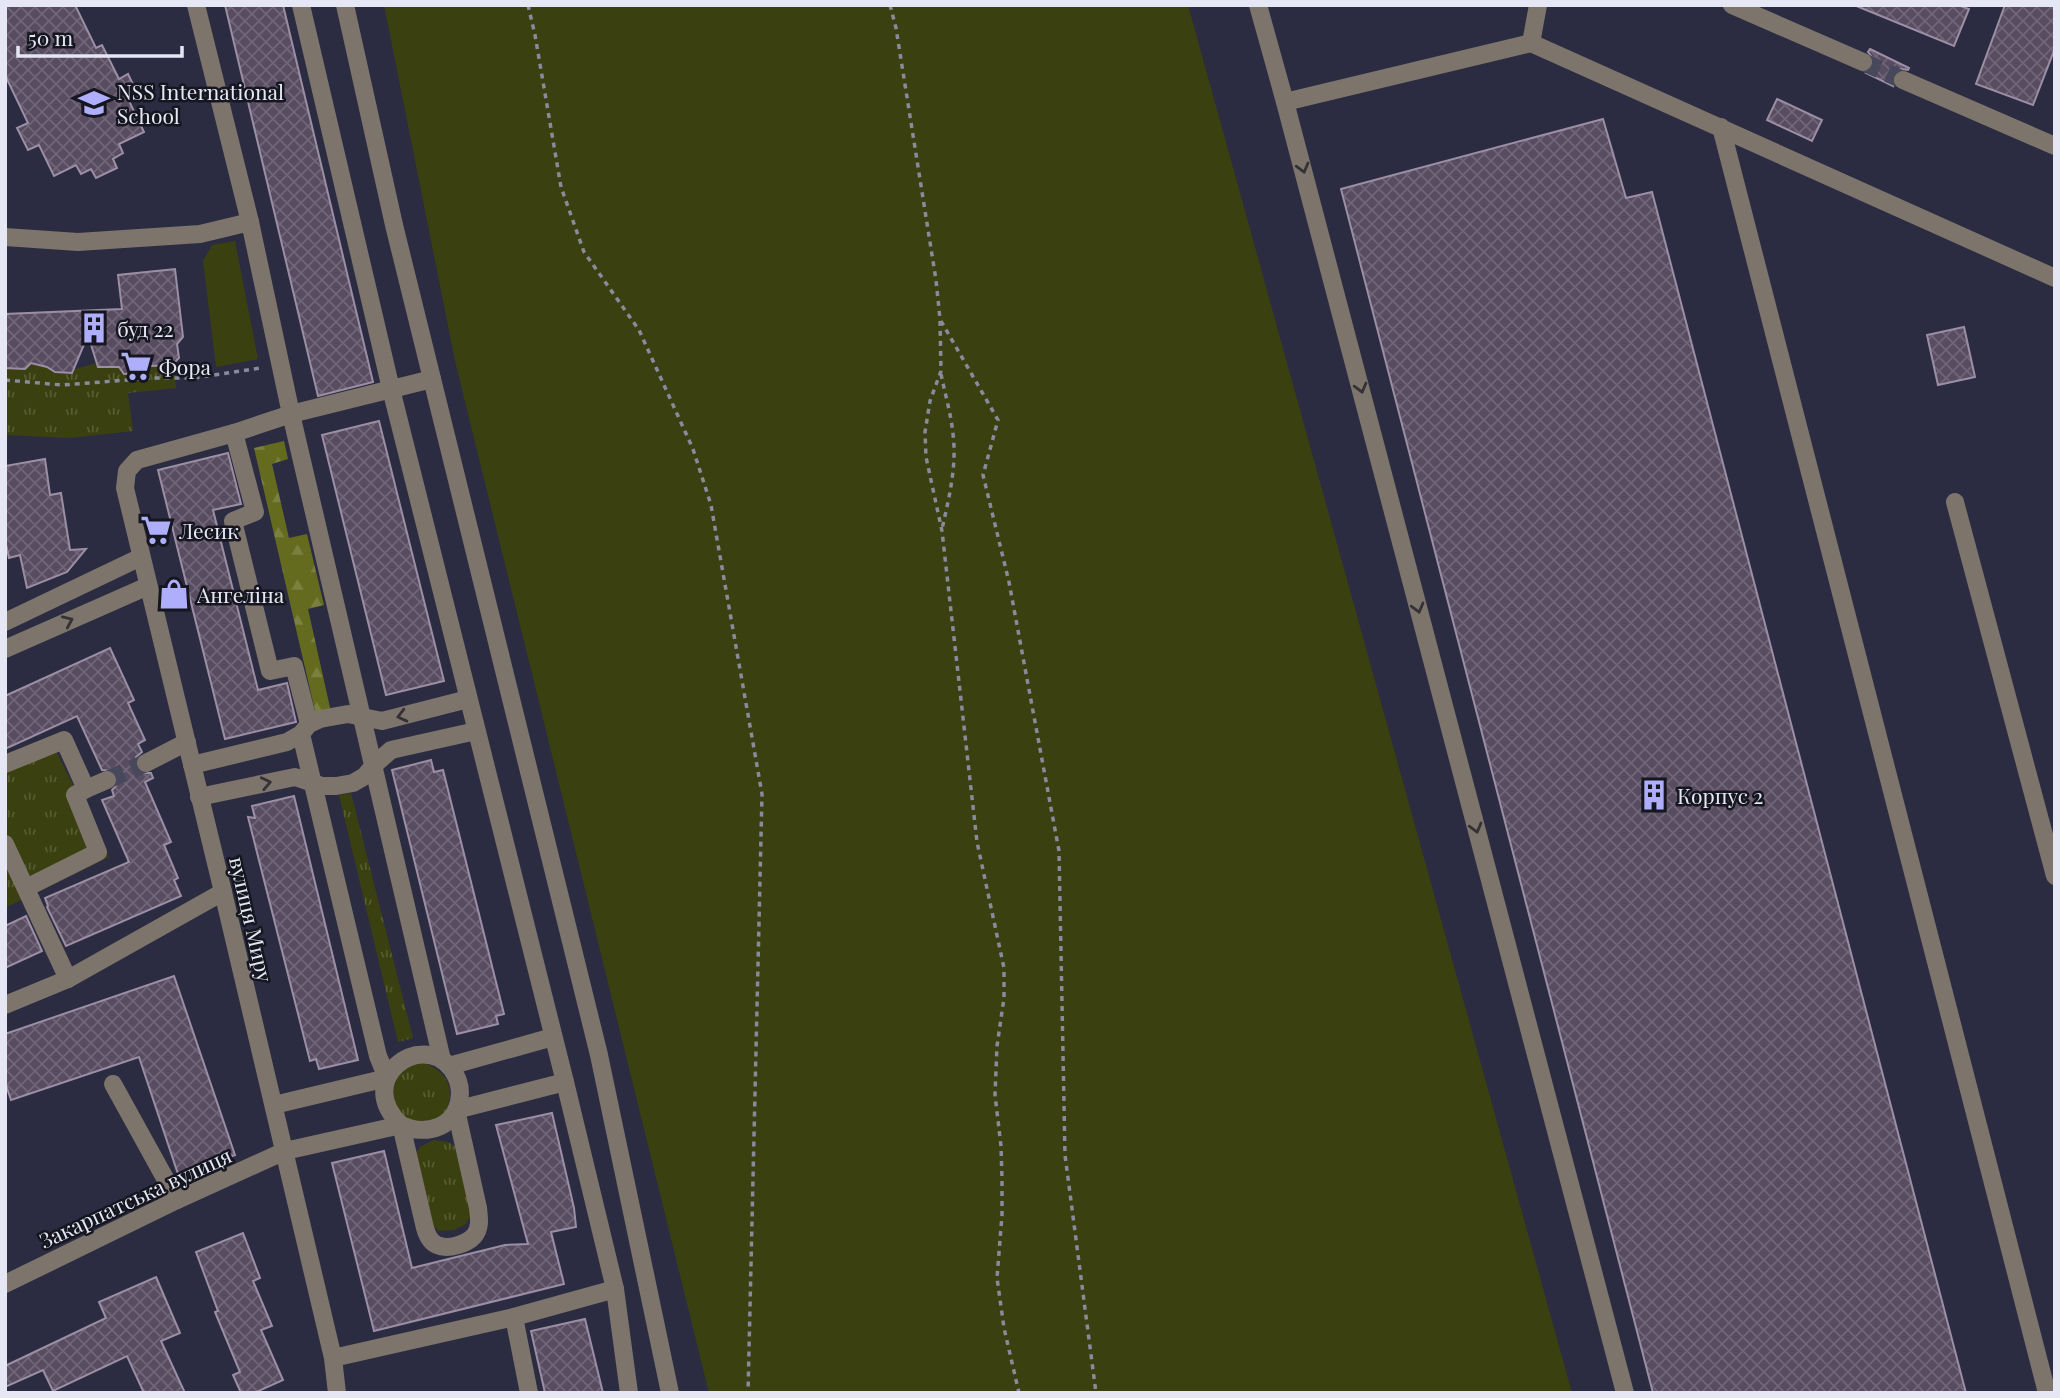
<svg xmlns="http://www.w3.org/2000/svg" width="2060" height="1398" font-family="'Playfair Display',serif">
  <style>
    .grass { fill: #3b4010 }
    .forest { fill: url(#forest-firs) }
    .park { fill: url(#park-tufts) }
    .building { fill: url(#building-cross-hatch); stroke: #9b8ea5; stroke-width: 2 }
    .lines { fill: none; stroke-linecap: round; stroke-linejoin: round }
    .minor-tunnel { stroke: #47485c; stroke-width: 18; stroke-dasharray: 18 9; stroke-linecap: butt }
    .path { stroke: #898a9b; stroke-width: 3.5; stroke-dasharray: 5 5; stroke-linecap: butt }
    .minor { stroke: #7d746c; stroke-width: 18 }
    .oneway { stroke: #343236 }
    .labels { text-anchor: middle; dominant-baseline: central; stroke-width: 5; stroke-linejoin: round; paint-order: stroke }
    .poi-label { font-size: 21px; fill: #e5e7f4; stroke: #15161f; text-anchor: start }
    .street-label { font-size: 21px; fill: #e5e7f4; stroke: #15161f }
  </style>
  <defs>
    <pattern id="forest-firs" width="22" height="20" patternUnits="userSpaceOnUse" patternTransform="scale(1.75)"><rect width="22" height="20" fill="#646b1e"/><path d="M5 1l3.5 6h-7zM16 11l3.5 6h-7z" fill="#7a803f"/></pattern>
    <pattern id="park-tufts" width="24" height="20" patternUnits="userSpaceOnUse" patternTransform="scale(1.75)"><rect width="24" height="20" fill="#3b4010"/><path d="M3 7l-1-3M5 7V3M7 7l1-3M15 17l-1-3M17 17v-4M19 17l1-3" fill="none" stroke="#575c33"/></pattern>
    <pattern id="building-cross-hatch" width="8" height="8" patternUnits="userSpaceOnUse" patternTransform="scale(1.75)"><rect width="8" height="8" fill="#584c61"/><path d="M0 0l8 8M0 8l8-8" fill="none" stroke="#706678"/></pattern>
  </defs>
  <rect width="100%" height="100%" fill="#2b2c41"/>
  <g class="grass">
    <path d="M384,5H1188L1572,1393H709L455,361Z"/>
    <path d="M235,241L258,359L216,367L203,261L212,245Z"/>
  </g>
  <path class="forest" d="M284,441L288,459L272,464L289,538L307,534L324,605L308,609L331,712L316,715L254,448Z"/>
  <g class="park">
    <path d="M31,363L47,367L55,372L72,373L75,369L97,363L98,367H119L124,374L142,373L151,366L173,364L176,388L128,393L133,431L70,438L5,435V366Z"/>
    <path d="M50,739L109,857L5,908V760Z"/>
    <path d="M351,793L413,1038L398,1042L339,795Z"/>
    <path d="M418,1061C438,1066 457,1082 448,1105C447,1109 444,1116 439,1118C433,1121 424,1122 418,1124C409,1119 399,1115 394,1106C383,1087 401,1068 418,1061Z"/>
    <path d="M434,1140L448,1142L459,1149L473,1211L466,1224L454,1230L439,1231L430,1223L413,1157L420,1147Z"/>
  </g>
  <g class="building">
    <path d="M5,5H75L96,48L102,45L119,79L128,74L139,97L129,101L144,132L119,144L123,153L113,159L117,168L96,178L91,169L81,174L76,165L54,176L39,145L28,150L17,128L28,123L5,75Z"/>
    <path d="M225,5H283L373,382L318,396Z"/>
    <path d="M1854,5H1958L1969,9L1954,46Z"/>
    <path d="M2005,5H2055V48L2033,105L1976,84Z"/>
    <path d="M1870,49L1909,68L1908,70L1901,69L1896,71L1892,76L1893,86L1866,73L1874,66V60L1868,52Z"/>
    <path d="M1777,99L1822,120L1812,141L1767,120Z"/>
    <path d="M1603,119L1626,198L1652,192L1966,1393H1653L1341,189Z"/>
    <path d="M175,269L183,337L177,344L179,358L172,365L151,366L142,373L124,374L119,367H98L88,335L72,373L55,372L47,367L31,363L25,369L5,368V314L122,309L118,275Z"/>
    <path d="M1964,327L1975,377L1938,385L1927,335Z"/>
    <path d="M379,421L444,681L386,695L322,435Z"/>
    <path d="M228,453L241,504L213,510L258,690L287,683L296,722L225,739L158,470Z"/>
    <path d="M45,459L50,495L61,493L70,550L86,549L67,572L27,588L20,555L9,558L5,540V466Z"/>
    <path d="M110,648L134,700L128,703L145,740L138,744L142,752L136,757V768L140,773H151L153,778L145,782L171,842L164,845L178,878L174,880L181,896L66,946L47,907L48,906L45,898L129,862L102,800L114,796L112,790L116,786L118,776L113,771L102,770L77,716L5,749V696Z"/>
    <path d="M431,760L434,772L443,770L504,1014L496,1016L498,1024L457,1034L392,770Z"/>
    <path d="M294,796L358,1060L319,1069L316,1059L310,1061L248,817L255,818L252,806Z"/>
    <path d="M26,916L42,951L5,968V926Z"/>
    <path d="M174,976L235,1155L178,1174L139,1057L11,1100L5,1082V1034Z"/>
    <path d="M552,1113L574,1208L576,1227L551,1232L564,1284L374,1331L332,1163L384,1151L412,1268L505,1245L528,1244L496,1125Z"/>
    <path d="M243,1233L260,1278L253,1281L272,1326L261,1330L283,1380L254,1393H241L233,1375L240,1372L215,1312L218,1311L196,1252Z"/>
    <path d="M156,1277L180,1333L161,1341L185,1393H144L127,1356L53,1391L43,1370L5,1387V1366L106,1318L99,1302Z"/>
    <path d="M585,1319L603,1393H545L531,1331Z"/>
  </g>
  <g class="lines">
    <g class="minor-tunnel">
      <path d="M1863,62L1903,80"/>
      <path d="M107,780L146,763"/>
    </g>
    <g class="path">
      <path d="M528,5L535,35L561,187L584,252L639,330L693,449L711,505L762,794L748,1393"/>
      <path d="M890,5L896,28L936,280L940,319L941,371L930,401L925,432L926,457L942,531L977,842L1004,968V998L997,1046L995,1095L1001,1146L1002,1179V1215L997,1278L1004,1328L1019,1393"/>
      <path d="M941,321L998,420L983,475L1009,582L1059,851L1065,1155L1096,1393"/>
      <path d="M941,374C945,394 951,414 953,434C957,466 949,498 942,529"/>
      <path d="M5,380L62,385L154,378H194L261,368"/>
    </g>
    <g class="minor">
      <path d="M196,5L250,222L291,414L432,379"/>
      <path d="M301,5L391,389L565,1082L615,1289L629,1393"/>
      <path d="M345,5L394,225L599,1055L670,1393"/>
      <path d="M1258,5L1285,102L1625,1393"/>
      <path d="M1538,5L1531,43L2055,278"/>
      <path d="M1732,5L1863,62"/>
      <path d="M1903,80L2055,146"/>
      <path d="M1285,102L1531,43"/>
      <path d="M1721,127L2047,1393"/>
      <path d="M5,237L78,242L200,234L250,222"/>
      <path d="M234,433L255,512L233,521L270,671L294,666L309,724"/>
      <path d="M1955,502L2055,876"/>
      <path d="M5,622L141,557"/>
      <path d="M5,649L148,586"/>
      <path d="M146,763L187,742"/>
      <path d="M5,764L64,740L86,789L75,795L98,852L26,888"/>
      <path d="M192,765L287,742L301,734L309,724L320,719L348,714L382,721L468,699"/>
      <path d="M86,789L107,780"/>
      <path d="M199,797L295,777L322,786H336L353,783L365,776L374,765L391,750L476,731"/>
      <path d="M5,844L68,979"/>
      <path d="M5,1005L68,979L223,892"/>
      <path d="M449,1066L553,1037"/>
      <path d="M113,1084L177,1200"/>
      <path d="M274,1105L387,1078L378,1056L301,734"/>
      <path d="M5,1284L177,1200L285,1151L401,1125C427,1137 459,1127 460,1093C460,1084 457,1076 451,1068C420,1030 353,1080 401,1125L425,1228C427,1235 430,1242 437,1245C448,1250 467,1244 474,1236C481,1228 479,1217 478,1208L456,1110L565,1082"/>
      <path d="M514,1317L529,1393"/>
      <path d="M333,1358L514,1317L615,1289"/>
      <path d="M337,1393L333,1358L223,892L125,488L127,471L137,460L234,433L291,414L442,1060"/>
    </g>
  </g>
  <defs><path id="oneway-chevron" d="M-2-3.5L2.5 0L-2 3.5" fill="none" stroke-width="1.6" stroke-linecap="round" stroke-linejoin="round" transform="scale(1.75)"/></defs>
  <g class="oneway">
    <use href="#oneway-chevron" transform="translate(1303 168) rotate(75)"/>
    <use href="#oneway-chevron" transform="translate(1361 388) rotate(75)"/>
    <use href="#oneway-chevron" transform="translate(1418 608) rotate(75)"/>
    <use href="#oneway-chevron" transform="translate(68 621) rotate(-24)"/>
    <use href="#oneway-chevron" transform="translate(402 716) rotate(166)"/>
    <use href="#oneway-chevron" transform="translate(266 783) rotate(-12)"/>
    <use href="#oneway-chevron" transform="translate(1476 828) rotate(75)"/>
  </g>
  <defs>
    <g id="school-bare" transform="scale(2.415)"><path d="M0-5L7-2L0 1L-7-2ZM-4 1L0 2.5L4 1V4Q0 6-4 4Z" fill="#aeaefb" stroke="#15161f" stroke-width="2.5" paint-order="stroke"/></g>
    <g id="building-bare" transform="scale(2.415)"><path d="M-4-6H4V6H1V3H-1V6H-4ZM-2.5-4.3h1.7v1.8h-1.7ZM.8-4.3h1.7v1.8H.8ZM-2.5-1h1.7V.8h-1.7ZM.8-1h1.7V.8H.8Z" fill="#aeaefb" stroke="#15161f" stroke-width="2.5" paint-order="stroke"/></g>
    <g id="supermarket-bare" transform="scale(2.415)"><path d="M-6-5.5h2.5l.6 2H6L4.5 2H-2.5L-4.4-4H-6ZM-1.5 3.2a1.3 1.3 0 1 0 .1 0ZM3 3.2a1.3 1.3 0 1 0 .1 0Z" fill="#aeaefb" stroke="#15161f" stroke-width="2.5" paint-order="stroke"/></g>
    <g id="shop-bare" transform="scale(2.415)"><path d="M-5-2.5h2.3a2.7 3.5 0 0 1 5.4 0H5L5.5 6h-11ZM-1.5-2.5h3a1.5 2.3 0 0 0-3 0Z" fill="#aeaefb" stroke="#15161f" stroke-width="2.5" paint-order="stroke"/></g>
  </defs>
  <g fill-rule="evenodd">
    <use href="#school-bare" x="94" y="103"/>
    <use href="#building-bare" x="94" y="328"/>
    <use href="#supermarket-bare" x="136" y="366"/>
    <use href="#supermarket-bare" x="156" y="530"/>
    <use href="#shop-bare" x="174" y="594"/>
    <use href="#building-bare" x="1654" y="795"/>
  </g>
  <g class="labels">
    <g class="poi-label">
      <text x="117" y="91">NSS International<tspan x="117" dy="24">School</tspan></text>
      <text x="117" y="328">буд 22</text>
      <text x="159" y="366">Фора</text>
      <text x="179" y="530">Лесик</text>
      <text x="197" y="594">Ангеліна</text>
      <text x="1677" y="795">Корпус 2</text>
    </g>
    <g class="street-label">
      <text transform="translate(252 919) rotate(77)">вулиця Миру</text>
      <text transform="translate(135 1197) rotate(-25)">Закарпатська вулиця</text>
    </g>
  </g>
  <rect width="2060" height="1398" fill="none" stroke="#e5e7f4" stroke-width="14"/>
  <path d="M18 46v10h164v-10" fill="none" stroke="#e5e7f4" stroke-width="3.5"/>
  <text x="28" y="46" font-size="21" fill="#e5e7f4" stroke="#15161f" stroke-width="5" paint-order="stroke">50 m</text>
</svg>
